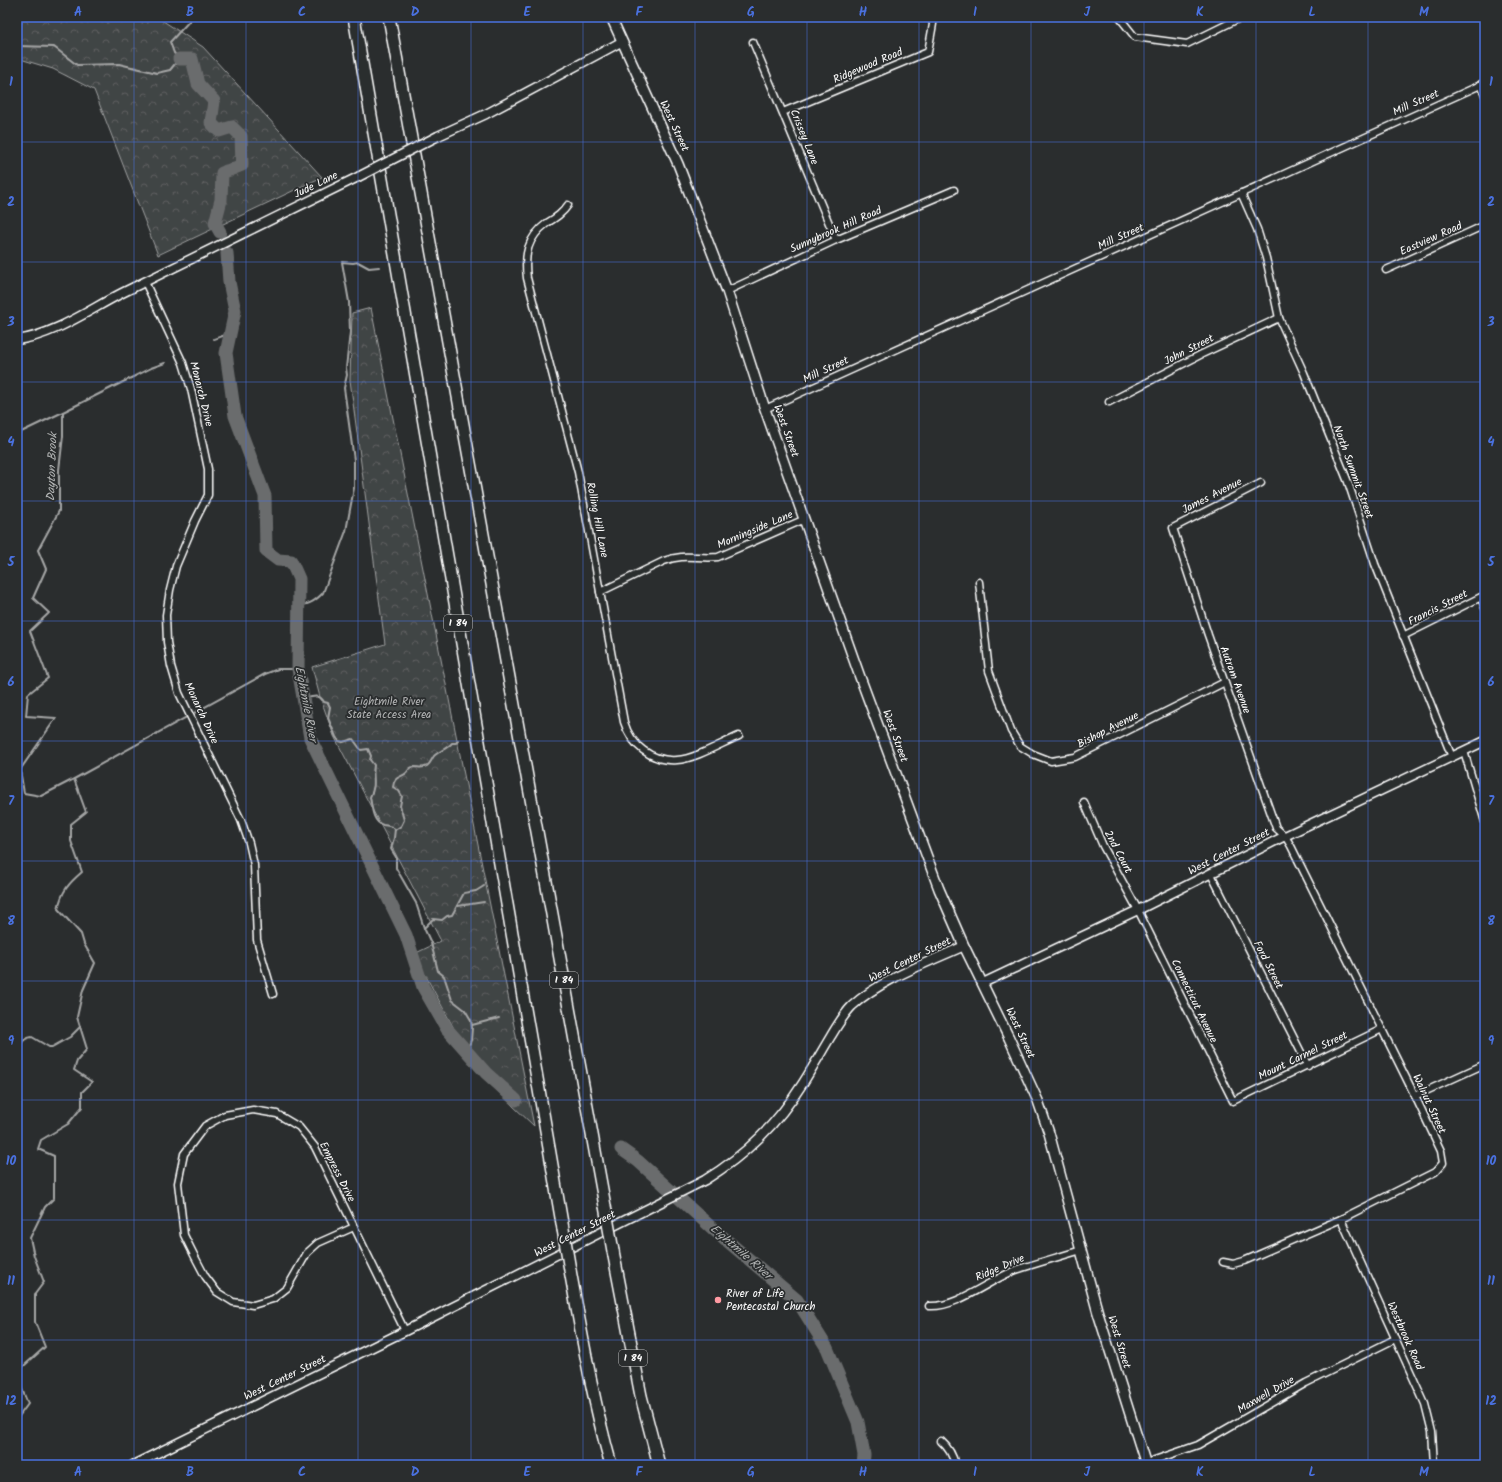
<svg xmlns="http://www.w3.org/2000/svg" width="1502" height="1482" font-family="Kalam,sans-serif">
  <style>
    .forest { fill: url(#forest-crowns); stroke: #a0a2a2 }
    .lines { fill: none; stroke-linecap: round; stroke-linejoin: round }
    .stream { stroke: #a6a7a7; stroke-width: 2 }
    .river { stroke: #6a6c6d; stroke-width: 13 }
    .minor-casing { stroke: #fff; stroke-width: 9 }
    .tertiary-casing { stroke: #fff; stroke-width: 11 }
    .secondary-casing { stroke: #fff; stroke-width: 12 }
    .motorway-casing { stroke: #fff; stroke-width: 14 }
    .minor { stroke: #2a2d2e; stroke-width: 6 }
    .tertiary { stroke: #2a2d2e; stroke-width: 8 }
    .secondary { stroke: #2a2d2e; stroke-width: 9 }
    .motorway { stroke: #2a2d2e; stroke-width: 11 }
    .tertiary-bridge-casing { stroke: #fff; stroke-width: 11; stroke-linecap: butt }
    .motorway-bridge-casing { stroke: #fff; stroke-width: 14; stroke-linecap: butt }
    .tertiary-bridge { stroke: #2a2d2e; stroke-width: 8 }
    .motorway-bridge { stroke: #2a2d2e; stroke-width: 11 }
    .grid { fill: none; stroke: #4a71e0; stroke-width: 1; stroke-opacity: 0.55 }
    .poi-dot { fill: #ff9aa2; stroke: #2a2d2e; stroke-width: 1.5 }
    .labels { text-anchor: middle; dominant-baseline: central; stroke-width: 3.5; stroke-linejoin: round; paint-order: stroke }
    .shield { fill: #2a2d2e; stroke: #bfc0c0; stroke-width: 1 }
    .shield-label { font-size: 10px; font-weight: bold; fill: #fff }
    .street-label { font-size: 11px; fill: #fff; stroke: #2a2d2e }
    .park-label { font-size: 11px; fill: #b3b4b5; stroke: #2a2d2e }
    .poi-label { font-size: 11px; fill: #fff; stroke: #2a2d2e; text-anchor: start }
    .water-label { font-size: 12px; font-style: italic; fill: #b4b6b6; stroke: #2a2d2e }
    .neatline { fill: none; stroke: #4a71e0; stroke-width: 1.5 }
    .grid-label { font-size: 13px; text-anchor: middle; font-weight: bold; fill: #4a71e0 }
  </style>
  <defs>
    <pattern id="forest-crowns" width="20" height="18" patternUnits="userSpaceOnUse"><rect width="20" height="18" fill="#414445"/><path d="M2 6a3 3 0 1 1 6 0M12 15a3 3 0 1 1 6 0" fill="none" stroke="#5e6061"/></pattern>
  </defs>
  <rect width="100%" height="100%" fill="#2a2d2e"/>
  <filter id="ink" filterUnits="userSpaceOnUse"><feTurbulence type="fractalNoise" baseFrequency=".025" numOctaves="2"/><feDisplacementMap in="SourceGraphic" scale="8" xChannelSelector="R" yChannelSelector="G"/><feConvolveMatrix kernelMatrix="1 2 1 2 8 2 1 2 1" color-interpolation-filters="sRGB"/></filter>
  <g filter="url(#ink)">
    <g class="forest">
      <path d="M17,17H157L203,47L322,177L158,255L94,90L53,69L17,58Z"/>
      <path d="M371,308L534,1126L489,1083L465,1049L414,954L441,941L334,736L320,697L312,667L385,644L350,380L352,313Z"/>
    </g>
    <g class="lines">
      <g class="stream">
        <path d="M17,46L54,47L77,65L119,64L157,73L170,70L179,59L174,53L170,42L193,17"/>
        <path d="M214,339L231,333"/>
        <path d="M17,434L63,412"/>
        <path d="M299,605C310,605 316,600 323,593L346,531L354,488V460L344,388L347,375L346,368L350,332L349,302L342,262L353,263L358,262L369,268L379,267"/>
        <path d="M303,699C311,697 320,693 324,702L328,703L330,707L328,718L336,737L339,741L343,742L353,739L361,750L368,749L371,756L370,760L374,765C372,778 377,784 370,797C372,806 372,822 383,825C388,826 390,825 395,829L394,838L391,849L396,857V868L416,903L424,928L431,943L438,971L444,976L452,1000L465,1010L471,1020L472,1028L471,1040L467,1052"/>
        <path d="M74,779L41,796L24,793L20,770L56,718L26,716L28,694L48,678L30,631L49,613L33,598L46,569L38,550L59,511V470L63,436V412L151,368L165,363"/>
        <path d="M395,830L401,826L404,820L400,806L402,796L399,791L393,787C394,777 399,778 405,774C409,772 408,767 414,767C419,767 422,769 427,766C431,763 431,760 434,756C439,751 447,749 452,743H456L458,740"/>
        <path d="M458,906L484,902"/>
        <path d="M424,928L433,919L442,920L447,916L452,915L464,893L476,891L484,886"/>
        <path d="M472,1025L499,1018"/>
        <path d="M17,1060L20,1057C20,1047 19,1039 32,1037L49,1047H52L70,1037L80,1027"/>
        <path d="M17,1372L45,1347L35,1322V1294L44,1282L34,1256L30,1238L45,1207L54,1198V1156L38,1149L41,1140L68,1124L82,1107V1092L92,1082L74,1070L77,1061L87,1049L77,1017L83,990L95,963L84,944L81,934L58,909C62,891 68,884 82,872L71,841V824L86,812L74,779L265,674L278,669H298"/>
        <path d="M17,1377L28,1404L17,1419"/>
      </g>
      <g class="river">
        <path d="M179,59H192L198,84L214,101L211,123L219,131L232,127L241,136L242,165L222,173L221,200L215,223L220,232"/>
        <path d="M227,253L229,282L235,311L226,353L235,416L265,496L266,551L278,560L291,561L299,579L298,669L310,738L406,935L423,987L447,1029L486,1073L516,1100"/>
        <path d="M621,1149L638,1161L712,1228L797,1300L827,1348L858,1422L864,1455L863,1465"/>
      </g>
      <g class="minor-casing">
        <g id="minor">
          <path d="M1119,17L1135,37L1187,44L1242,17"/>
          <path d="M753,42L836,240"/>
          <path d="M1481,84L1485,95"/>
          <path d="M783,112L928,52L933,24L931,17"/>
          <path d="M1241,193L1257,229L1266,258L1279,318L1304,373L1348,482L1375,564L1452,757"/>
          <path d="M568,205C562,214 555,218 547,223C527,238 524,255 527,278L578,472L624,722C631,745 651,762 677,760C695,759 722,743 739,736"/>
          <path d="M1386,270L1485,225"/>
          <path d="M145,282L183,363L191,389L208,469V495L195,521L176,566L170,590L166,615L167,642L171,666L179,693L241,820L249,843L254,865L257,940L273,994"/>
          <path d="M727,291L836,240L954,190"/>
          <path d="M1109,402L1202,354L1279,318"/>
          <path d="M765,409L1485,83"/>
          <path d="M979,582L989,671L1011,731L1020,746L1033,754L1051,761L1075,757L1225,682"/>
          <path d="M600,592L664,561C684,553 697,559 718,557L805,519"/>
          <path d="M1403,636L1481,597L1485,608"/>
          <path d="M1464,751L1485,822"/>
          <path d="M1084,802L1103,846L1138,910L1233,1101L1382,1029"/>
          <path d="M1211,874L1308,1066"/>
          <path d="M1415,1096L1485,1064"/>
          <path d="M1341,1219L1425,1404L1432,1432L1434,1465"/>
          <path d="M354,1227L318,1243L307,1253L287,1288L273,1299L253,1305L233,1302L217,1292L205,1276L195,1257L184,1235L178,1183L184,1154L205,1126L225,1115L253,1110L277,1114L299,1127L315,1147L405,1331"/>
          <path d="M1223,1262L1233,1264L1244,1261L1341,1219L1435,1172L1443,1163L1441,1151L1415,1096L1291,846L1285,836L1276,828L1208,635L1173,528L1261,483"/>
          <path d="M929,1306C957,1308 989,1280 1016,1270C1037,1263 1059,1257 1081,1250"/>
          <path d="M941,1441C949,1448 953,1455 955,1465"/>
          <path d="M1146,1463L1198,1445L1306,1383L1395,1339"/>
        </g>
      </g>
      <g class="tertiary-casing">
        <g id="tertiary">
          <path d="M438,136L486,114L621,42"/>
          <path d="M17,340C55,335 90,309 124,292C202,254 280,215 358,177"/>
          <path d="M983,983L1138,910L1285,836L1485,741"/>
          <path d="M133,1465L405,1331L705,1180C747,1154 777,1124 803,1083C813,1067 822,1051 831,1036C837,1026 844,1014 852,1006C880,980 929,962 964,946"/>
        </g>
      </g>
      <g class="secondary-casing">
        <path id="secondary" d="M611,17L678,164L727,291L765,409L860,677L939,889L964,946L1009,1038L1038,1101L1049,1133L1098,1313L1146,1465"/>
      </g>
      <g class="motorway-casing">
        <g id="motorway">
          <path d="M354,17L563,1229"/>
          <path d="M389,17L605,1206"/>
          <path d="M613,1251L641,1396L659,1465"/>
          <path d="M570,1270C582,1336 593,1401 611,1465"/>
        </g>
      </g>
      <use href="#minor" class="minor"/>
      <use href="#tertiary" class="tertiary"/>
      <use href="#secondary" class="secondary"/>
      <use href="#motorway" class="motorway"/>
      <g class="tertiary-bridge-casing">
        <path id="tertiary-bridge" d="M358,177L438,136"/>
      </g>
      <g class="motorway-bridge-casing">
        <g id="motorway-bridge">
          <path d="M605,1206L613,1251"/>
          <path d="M563,1229L570,1270"/>
        </g>
      </g>
      <use href="#tertiary-bridge" class="tertiary-bridge"/>
      <use href="#motorway-bridge" class="motorway-bridge"/>
    </g>
  </g>
  <path class="grid" d="M134,17V1465M246,17V1465M358,17V1465M471,17V1465M583,17V1465M695,17V1465M807,17V1465M919,17V1465M1031,17V1465M1144,17V1465M1256,17V1465M1368,17V1465M17,142H1485M17,262H1485M17,382H1485M17,501H1485M17,621H1485M17,741H1485M17,861H1485M17,981H1485M17,1100H1485M17,1220H1485M17,1340H1485"/>
  <circle class="poi-dot" cx="718" cy="1300" r="4"/>
  <g class="labels">
    <g class="shield">
      <rect x="444" y="615" width="28" height="16" rx="3"/>
      <rect x="550" y="972" width="28" height="16" rx="3"/>
      <rect x="619" y="1350" width="28" height="16" rx="3"/>
    </g>
    <g class="shield-label">
      <text x="458" y="623">I 84</text>
      <text x="564" y="980">I 84</text>
      <text x="633" y="1358">I 84</text>
    </g>
    <g class="street-label">
      <text transform="translate(868 66) rotate(-23)">Ridgewood Road</text>
      <text transform="translate(1416 103) rotate(-24)">Mill Street</text>
      <text transform="translate(674 126) rotate(65)">West Street</text>
      <text transform="translate(804 137) rotate(68)">Crissey Lane</text>
      <text transform="translate(316 185) rotate(-26)">Jude Lane</text>
      <text transform="translate(836 230) rotate(-24)">Sunnybrook Hill Road</text>
      <text transform="translate(1121 237) rotate(-24)">Mill Street</text>
      <text transform="translate(1431 239) rotate(-24)">Eastview Road</text>
      <text transform="translate(1189 350) rotate(-27)">John Street</text>
      <text transform="translate(826 370) rotate(-25)">Mill Street</text>
      <text transform="translate(201 394) rotate(76)">Monarch Drive</text>
      <text transform="translate(786 431) rotate(70)">West Street</text>
      <text transform="translate(1353 472) rotate(70)">North Summit Street</text>
      <text transform="translate(1212 496) rotate(-27)">James Avenue</text>
      <text transform="translate(597 520) rotate(79)">Rolling Hill Lane</text>
      <text transform="translate(755 530) rotate(-23)">Morningside Lane</text>
      <text transform="translate(1438 608) rotate(-27)">Francis Street</text>
      <text transform="translate(1235 680) rotate(70)">Autram Avenue</text>
      <text transform="translate(201 713) rotate(65)">Monarch Drive</text>
      <text transform="translate(1108 730) rotate(-27)">Bishop Avenue</text>
      <text transform="translate(895 736) rotate(70)">West Street</text>
      <text transform="translate(1118 852) rotate(62)">2nd Court</text>
      <text transform="translate(1229 852) rotate(-27)">West Center Street</text>
      <text transform="translate(910 960) rotate(-26)">West Center Street</text>
      <text transform="translate(1268 965) rotate(63)">Ford Street</text>
      <text transform="translate(1194 1001) rotate(64)">Connecticut Avenue</text>
      <text transform="translate(1020 1033) rotate(65)">West Street</text>
      <text transform="translate(1303 1056) rotate(-26)">Mount Carmel Street</text>
      <text transform="translate(1429 1104) rotate(65)">Walnut Street</text>
      <text transform="translate(337 1172) rotate(63)">Empress Drive</text>
      <text transform="translate(575 1234) rotate(-27)">West Center Street</text>
      <text transform="translate(1000 1268) rotate(-23)">Ridge Drive</text>
      <text transform="translate(1405 1336) rotate(66)">Westbrook Road</text>
      <text transform="translate(1119 1342) rotate(73)">West Street</text>
      <text transform="translate(285 1378) rotate(-26)">West Center Street</text>
      <text transform="translate(1266 1395) rotate(-30)">Maxwell Drive</text>
    </g>
    <g class="park-label">
      <text x="389" y="702">Eightmile River<tspan x="389" dy="13">State Access Area</tspan></text>
    </g>
    <g class="poi-label">
      <text x="726" y="1294">River of Life<tspan x="726" dy="13">Pentecostal Church</tspan></text>
    </g>
    <g class="water-label">
      <text transform="translate(52 467) rotate(-88)">Dayton Brook</text>
      <text transform="translate(306 704) rotate(79)">Eightmile River</text>
      <text transform="translate(741 1252) rotate(41)">Eightmile River</text>
    </g>
  </g>
  <rect width="1502" height="1482" fill="none" stroke="#2a2d2e" stroke-width="44"/>
  <rect x="22" y="22" width="1458" height="1438" class="neatline"/>
  <g class="grid-label">
    <text x="78" y="16">A</text>
    <text x="190" y="16">B</text>
    <text x="302" y="16">C</text>
    <text x="415" y="16">D</text>
    <text x="527" y="16">E</text>
    <text x="639" y="16">F</text>
    <text x="751" y="16">G</text>
    <text x="863" y="16">H</text>
    <text x="975" y="16">I</text>
    <text x="1087" y="16">J</text>
    <text x="1200" y="16">K</text>
    <text x="1312" y="16">L</text>
    <text x="1424" y="16">M</text>
    <text x="11" y="86">1</text>
    <text x="1491" y="86">1</text>
    <text x="11" y="206">2</text>
    <text x="1491" y="206">2</text>
    <text x="11" y="326">3</text>
    <text x="1491" y="326">3</text>
    <text x="11" y="446">4</text>
    <text x="1491" y="446">4</text>
    <text x="11" y="566">5</text>
    <text x="1491" y="566">5</text>
    <text x="11" y="686">6</text>
    <text x="1491" y="686">6</text>
    <text x="11" y="805">7</text>
    <text x="1491" y="805">7</text>
    <text x="11" y="925">8</text>
    <text x="1491" y="925">8</text>
    <text x="11" y="1045">9</text>
    <text x="1491" y="1045">9</text>
    <text x="11" y="1165">10</text>
    <text x="1491" y="1165">10</text>
    <text x="11" y="1285">11</text>
    <text x="1491" y="1285">11</text>
    <text x="11" y="1405">12</text>
    <text x="1491" y="1405">12</text>
    <text x="78" y="1476">A</text>
    <text x="190" y="1476">B</text>
    <text x="302" y="1476">C</text>
    <text x="415" y="1476">D</text>
    <text x="527" y="1476">E</text>
    <text x="639" y="1476">F</text>
    <text x="751" y="1476">G</text>
    <text x="863" y="1476">H</text>
    <text x="975" y="1476">I</text>
    <text x="1087" y="1476">J</text>
    <text x="1200" y="1476">K</text>
    <text x="1312" y="1476">L</text>
    <text x="1424" y="1476">M</text>
  </g>
</svg>
